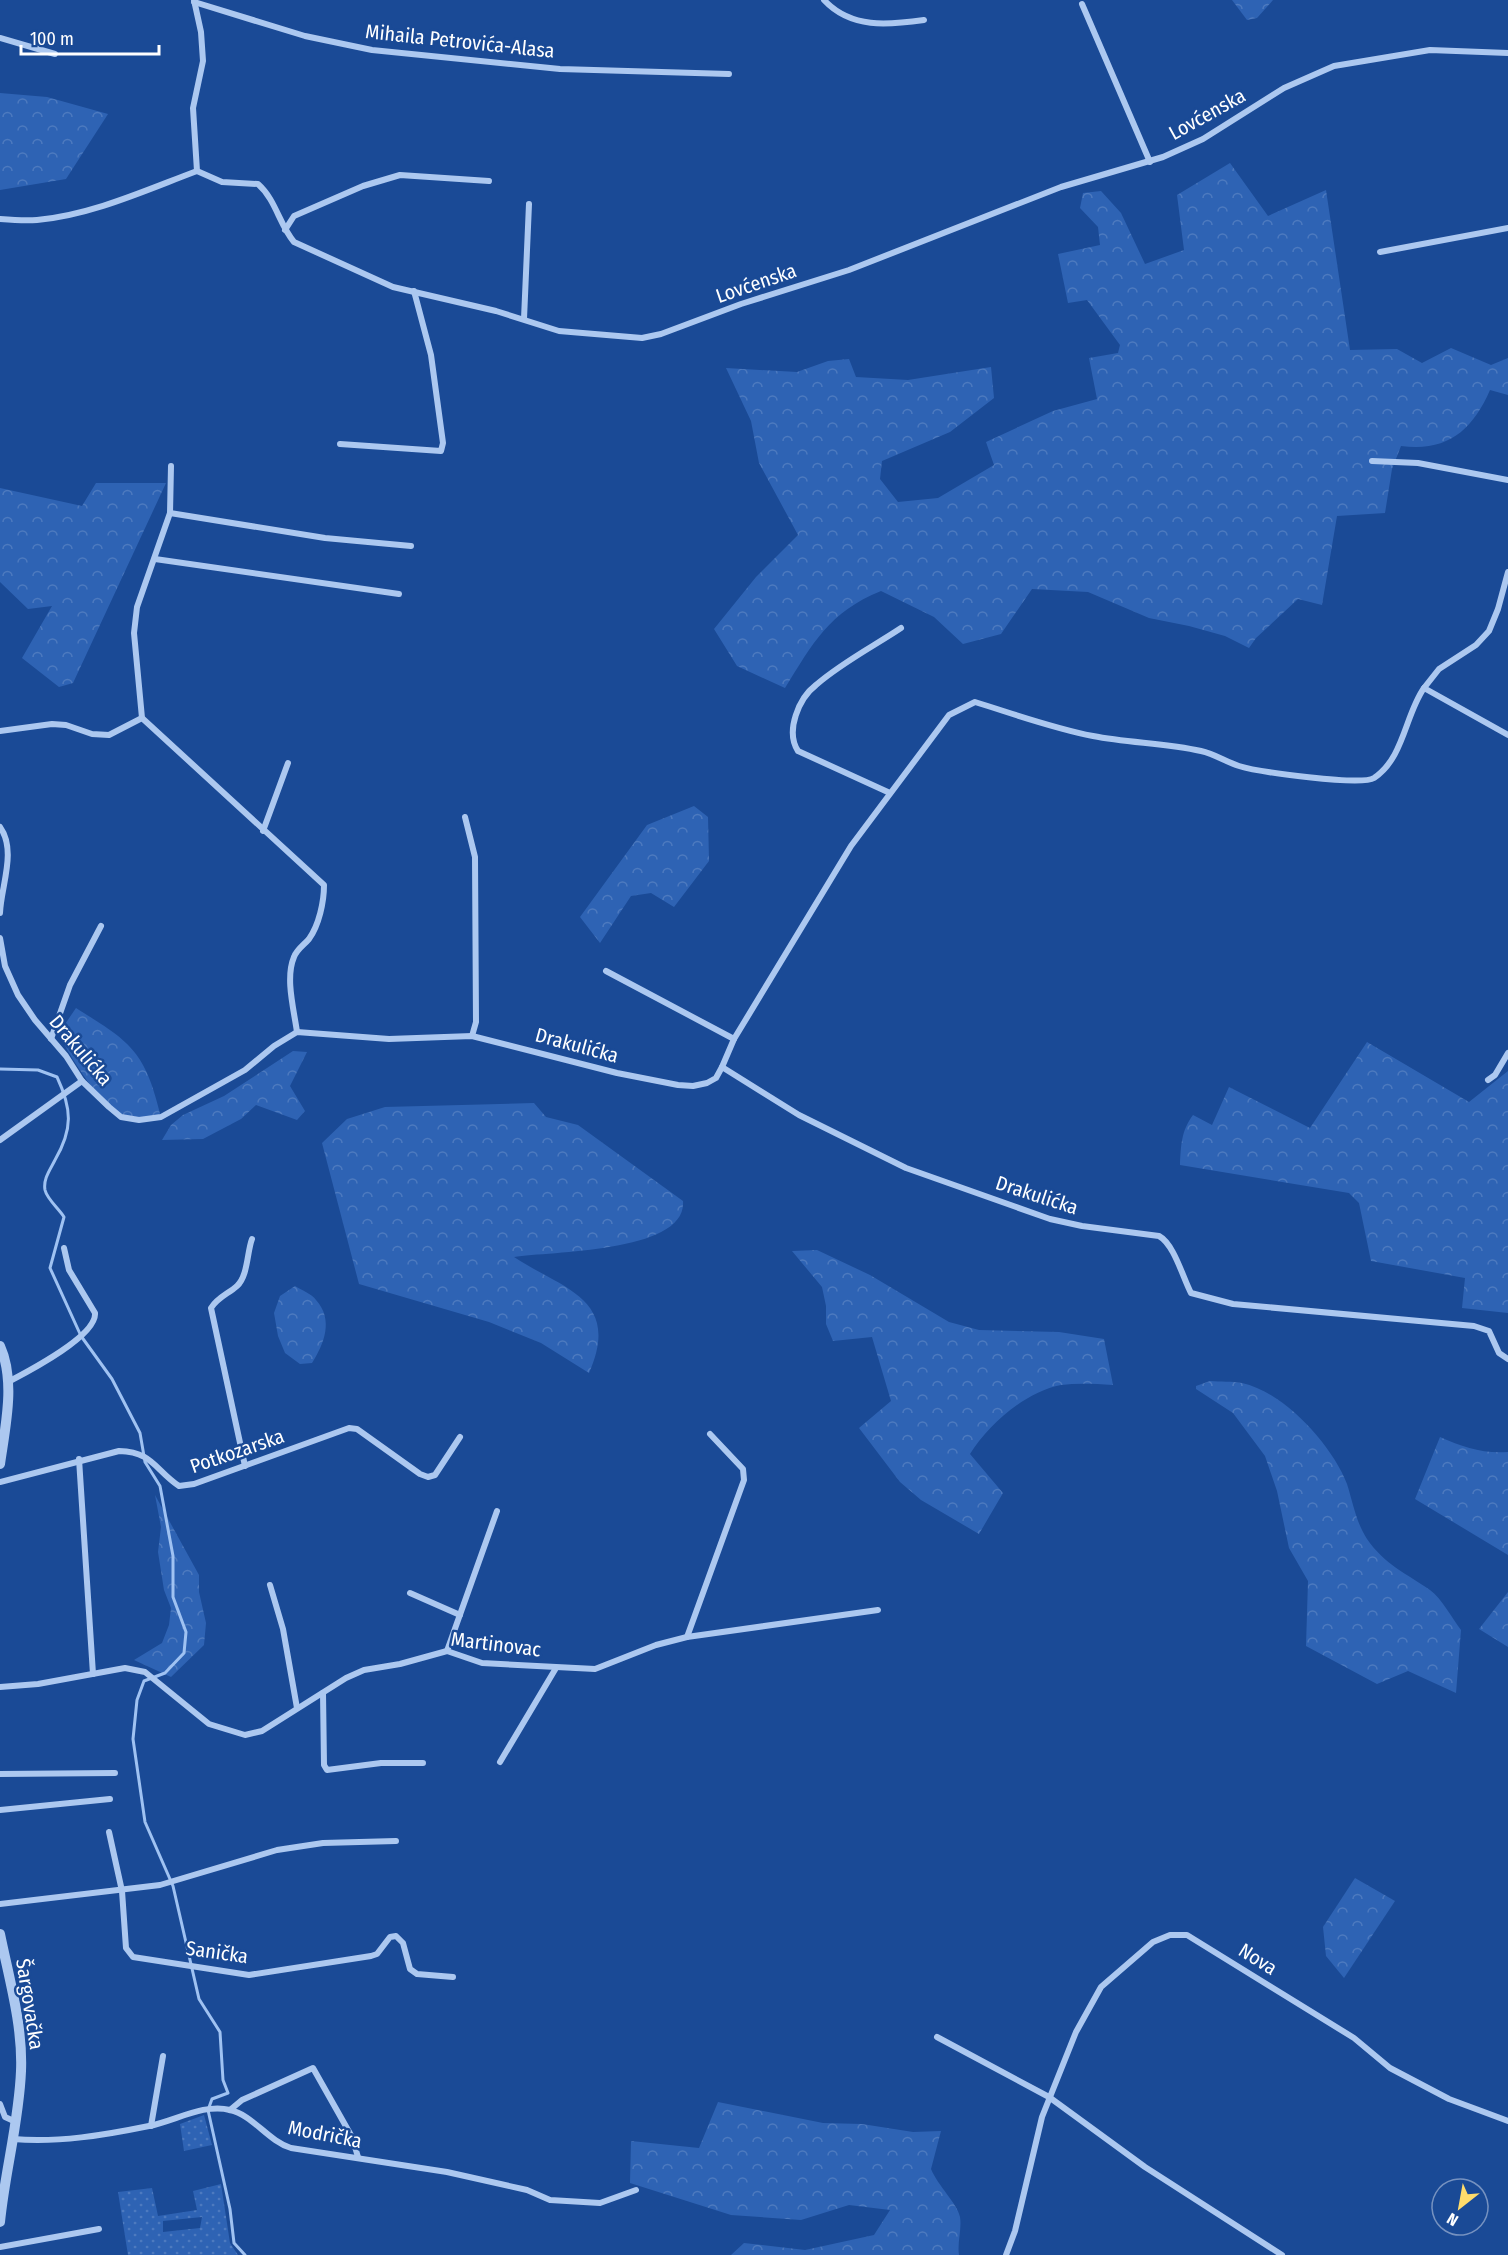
<svg xmlns="http://www.w3.org/2000/svg" width="1508" height="2255" font-family="'Fira Sans Condensed',sans-serif">
  <style>
    .grass { fill: url(#grass-dots); fill-rule: evenodd }
    .forest { fill: url(#forest-crowns) }
    .lines { fill: none; stroke-linecap: round; stroke-linejoin: round }
    .stream { stroke: #9fc2f2; stroke-width: 3 }
    .minor { stroke: #acc8f0; stroke-width: 6 }
    .tertiary { stroke: #acc8f0; stroke-width: 10 }
    .labels { text-anchor: middle; dominant-baseline: central; stroke-width: 5; stroke-linejoin: round; paint-order: stroke }
    .street-label { font-size: 20px; fill: #fff; stroke: #1a4a96 }
  </style>
  <defs>
    <pattern id="grass-dots" width="8" height="8" patternUnits="userSpaceOnUse" patternTransform="scale(1.5)"><rect width="8" height="8" fill="#2e63b4"/><path d="M2 2h.1M6 6h.1" fill="none" stroke="#4d7abf" stroke-width="1.8" stroke-linecap="round"/></pattern>
    <pattern id="forest-crowns" width="20" height="18" patternUnits="userSpaceOnUse" patternTransform="scale(1.5)"><rect width="20" height="18" fill="#2e63b4"/><path d="M2 6a3 3 0 1 1 6 0M12 15a3 3 0 1 1 6 0" fill="none" stroke="#4d7abf"/></pattern>
  </defs>
  <rect width="100%" height="100%" fill="#1a4a96"/>
  <g class="grass">
    <path d="M204,2115L212,2145L184,2151L180,2124Z"/>
    <path d="M221,2184L230,2243L238,2255H128L118,2192L152,2188L158,2216L197,2210L193,2191ZM202,2217L200,2228L163,2232V2221Z"/>
  </g>
  <g class="forest">
    <path d="M1232,0H1273L1257,18L1247,20Z"/>
    <path d="M0,93L47,97L108,114L66,179L0,190Z"/>
    <path d="M1230,163L1268,216L1326,190L1350,350L1397,349L1422,363L1451,348L1491,365L1508,358V395L1490,390C1472,431 1447,452 1401,446L1392,469L1385,513L1337,516L1322,605L1298,599L1256,638L1249,648L1225,636L1189,626L1149,618L1088,592L1032,589L1001,634L963,644L934,617L881,591C829,612 813,643 785,688L737,666L714,629L756,577L798,535L759,463L751,421L726,368L797,372L828,361L849,359L856,377L908,380L991,367L994,398L950,432L882,461L880,479L898,502L938,498L994,465L986,442L1053,411L1097,399L1089,358L1118,353L1120,345L1087,300L1068,303L1058,254L1100,245L1098,227L1080,208L1083,193L1101,191L1121,213L1145,264L1184,250L1177,195Z"/>
    <path d="M96,483H166L73,683L59,687L22,658L52,606L28,609L0,582V488L82,506Z"/>
    <path d="M694,806L708,817L709,861L674,907L651,893L631,896L600,943L580,917L647,825Z"/>
    <path d="M76,1008C132,1043 145,1051 161,1117C150,1117 129,1121 119,1115C102,1106 66,1052 59,1033Z"/>
    <path d="M1367,1042L1469,1102L1508,1071V1313L1462,1308L1465,1278L1371,1261L1359,1203L1349,1193L1180,1165C1181,1146 1181,1131 1193,1115L1212,1125L1229,1087L1310,1128Z"/>
    <path d="M293,1051L307,1052L290,1086L305,1111L297,1120L256,1105L241,1119L203,1139L162,1140L171,1125L183,1115L224,1096Z"/>
    <path d="M534,1103L546,1117L578,1125L683,1201C687,1253 550,1251 514,1257C562,1289 622,1298 589,1373L541,1343L489,1322L359,1284L322,1143L347,1119L385,1107Z"/>
    <path d="M817,1250L870,1275L949,1322L979,1330L1059,1332L1104,1339L1113,1385C1095,1384 1078,1383 1061,1385C1025,1392 989,1424 970,1454L1003,1493L979,1534L921,1500L900,1482L859,1428L891,1401L872,1337L833,1341L826,1324V1306L822,1287L792,1251Z"/>
    <path d="M295,1286C301,1290 312,1294 316,1300C334,1320 324,1344 312,1363L300,1364L285,1353L278,1336L274,1313L280,1296Z"/>
    <path d="M1210,1381C1220,1382 1232,1381 1242,1383C1284,1392 1332,1445 1347,1484C1353,1503 1356,1522 1367,1539C1384,1564 1407,1574 1430,1590C1442,1599 1452,1618 1461,1630L1456,1693L1408,1671L1377,1684L1306,1646L1308,1581L1289,1548L1277,1491L1265,1456L1233,1413L1196,1389V1386Z"/>
    <path d="M1440,1437C1463,1447 1483,1454 1508,1452V1555L1415,1499Z"/>
    <path d="M155,1495L199,1575V1592L206,1623L204,1645L171,1677L134,1660L162,1643L169,1625L171,1608L164,1590L158,1552L161,1527Z"/>
    <path d="M1508,1592V1647L1479,1629Z"/>
    <path d="M1355,1878L1395,1901L1344,1978L1326,1956L1323,1927Z"/>
    <path d="M718,2102L823,2123L862,2124L913,2132L941,2131L931,2169C938,2186 957,2203 960,2217C962,2229 957,2243 959,2255H731L744,2243L805,2250L874,2235L890,2210L849,2205L801,2220L731,2215L630,2183L631,2141L699,2148Z"/>
  </g>
  <g class="lines">
    <path class="stream" d="M0,1069L38,1070L57,1077C72,1109 73,1129 55,1160C50,1170 43,1179 45,1190C47,1199 59,1209 64,1217L50,1268L81,1336L112,1379L140,1433L145,1462L160,1486L173,1556V1597L186,1632L184,1653L165,1673L144,1681L137,1700L133,1739L145,1822L173,1886L199,1999L220,2032L223,2080L228,2093L212,2099L208,2110L230,2209L234,2243L245,2255"/>
    <g class="minor">
      <path d="M194,0L201,32L203,61L193,108L197,171L222,182L258,184C276,200 279,224 294,242L393,287L496,311L559,331L642,338L661,334L741,304L849,270L1061,187L1163,157L1203,139L1284,88L1334,66L1430,50L1508,53"/>
      <path d="M824,0C851,29 888,25 924,20"/>
      <path d="M194,2L305,36L372,50L560,69L729,74"/>
      <path d="M1082,4L1150,162"/>
      <path d="M0,38L55,54"/>
      <path d="M0,219C12,220 25,221 37,220C92,215 146,190 197,171"/>
      <path d="M285,230L294,216L363,186L400,175L489,181"/>
      <path d="M1380,252L1508,228"/>
      <path d="M524,319L529,204"/>
      <path d="M340,444L441,451L443,443L431,355L414,291"/>
      <path d="M1372,461L1418,463L1508,480"/>
      <path d="M171,466L170,513L137,607L134,633L142,718L324,885C324,902 319,925 309,939C304,945 297,949 294,957C285,978 294,1010 297,1032"/>
      <path d="M170,513L325,538L411,546"/>
      <path d="M155,559L399,594"/>
      <path d="M1508,572L1498,609L1489,631L1476,645L1439,669L1424,688L1508,735"/>
      <path d="M0,731L52,724L66,725L92,734L109,735L142,718"/>
      <path d="M890,793L798,751C785,731 799,698 816,685C841,663 874,646 901,628"/>
      <path d="M465,817L475,857L476,1022L472,1036"/>
      <path d="M0,827C17,851 1,886 0,913"/>
      <path d="M263,831L288,763"/>
      <path d="M0,938L5,966L18,995L35,1020L66,1056L82,1081L109,1107L121,1117L139,1120L161,1117L245,1070L274,1046L297,1032L389,1039L472,1036L617,1073L678,1085L693,1086L707,1083L716,1078L722,1067L799,1115L906,1168L1050,1219L1082,1226L1159,1236C1174,1244 1183,1278 1191,1293L1233,1304L1474,1326L1489,1331L1499,1353L1508,1359"/>
      <path d="M606,971L734,1039"/>
      <path d="M51,1039L70,985L101,926"/>
      <path d="M722,1067L734,1039L851,846L949,715L975,702C1014,714 1052,728 1093,736C1129,743 1165,743 1201,751C1215,754 1226,762 1239,766C1258,772 1361,786 1374,778C1404,758 1405,715 1424,688"/>
      <path d="M1488,1080L1495,1075L1508,1053"/>
      <path d="M0,1140L82,1081"/>
      <path d="M8,1382C27,1372 97,1336 95,1313L69,1270L64,1248"/>
      <path d="M79,1459L93,1674"/>
      <path d="M245,1466L211,1308C218,1297 228,1294 237,1286C248,1276 247,1252 252,1239"/>
      <path d="M0,1482L119,1451C153,1452 154,1469 179,1486L194,1484L349,1428L357,1429L420,1474L428,1477L435,1475L460,1437"/>
      <path d="M270,1585L283,1629L297,1708"/>
      <path d="M410,1593L460,1615"/>
      <path d="M687,1637L744,1480L743,1469L710,1434"/>
      <path d="M447,1651L497,1511"/>
      <path d="M0,1687L38,1684L125,1668L145,1672L209,1724L245,1735L262,1731L346,1678L364,1670L400,1664L447,1651L482,1663L595,1669L656,1645L687,1637L878,1610"/>
      <path d="M323,1693L324,1765L327,1770L381,1763H423"/>
      <path d="M500,1762L556,1668"/>
      <path d="M0,1774L115,1773"/>
      <path d="M0,1810L110,1799"/>
      <path d="M109,1832L122,1891L126,1948L133,1957L249,1975L371,1956L377,1954L390,1937L396,1936L403,1943L410,1969L417,1974L453,1977"/>
      <path d="M0,1904L160,1885L277,1850L323,1843L396,1841"/>
      <path d="M937,2037L1049,2097L1145,2167L1282,2255"/>
      <path d="M0,2104L5,2117L16,2122"/>
      <path d="M230,2110L242,2100L313,2068L352,2137L358,2157"/>
      <path d="M151,2126L163,2056"/>
      <path d="M13,2139C58,2143 105,2135 149,2126C175,2121 204,2103 230,2110C253,2115 268,2141 291,2148L447,2172L527,2190L550,2200L600,2203L636,2190"/>
      <path d="M0,2247L99,2229"/>
      <path d="M1006,2255L1015,2231L1042,2117L1076,2032L1101,1987L1153,1942L1170,1935H1187L1354,2038L1390,2068L1449,2099L1508,2121"/>
    </g>
    <g class="tertiary">
      <path d="M0,1346C16,1381 5,1428 0,1464"/>
      <path d="M0,1934C9,1978 23,2026 21,2071C19,2122 5,2171 0,2222"/>
    </g>
  </g>
  <g class="labels">
    <g class="street-label">
      <text transform="translate(460 41) rotate(6)">Mihaila Petrovića-Alasa</text>
      <text transform="translate(1207 114) rotate(-29)">Lovćenska</text>
      <text transform="translate(756 283) rotate(-19)">Lovćenska</text>
      <text transform="translate(577 1045) rotate(15)">Drakulićka</text>
      <text transform="translate(81 1050) rotate(50)">Drakulićka</text>
      <text transform="translate(1037 1195) rotate(18)">Drakulićka</text>
      <text transform="translate(237 1451) rotate(-19)">Potkozarska</text>
      <text transform="translate(496 1644) rotate(7)">Martinovac</text>
      <text transform="translate(217 1952) rotate(8)">Sanička</text>
      <text transform="translate(1258 1959) rotate(32)">Nova</text>
      <text transform="translate(30 2004) rotate(81)">Šargovačka</text>
      <text transform="translate(325 2134) rotate(11)">Modrička</text>
    </g>
  </g>
  <g transform="translate(1460 2207) rotate(211)"><circle r="28" fill="#1a4a96" stroke="#7692c0" stroke-width="1.5"/>
  <path d="M0-4.5L10 22L0 15L-10 22Z" fill="#ffdc6b"/>
  <text y="-9" font-size="16" font-weight="bold" text-anchor="middle" fill="#ffffff">N</text>
  </g>
  <path d="M21 45v9h138v-9" fill="none" stroke="#ffffff" stroke-width="3"/>
  <text x="30" y="45" font-size="18" fill="#ffffff" stroke="#1a4a96" stroke-width="4.5" paint-order="stroke">100 m</text>
</svg>
